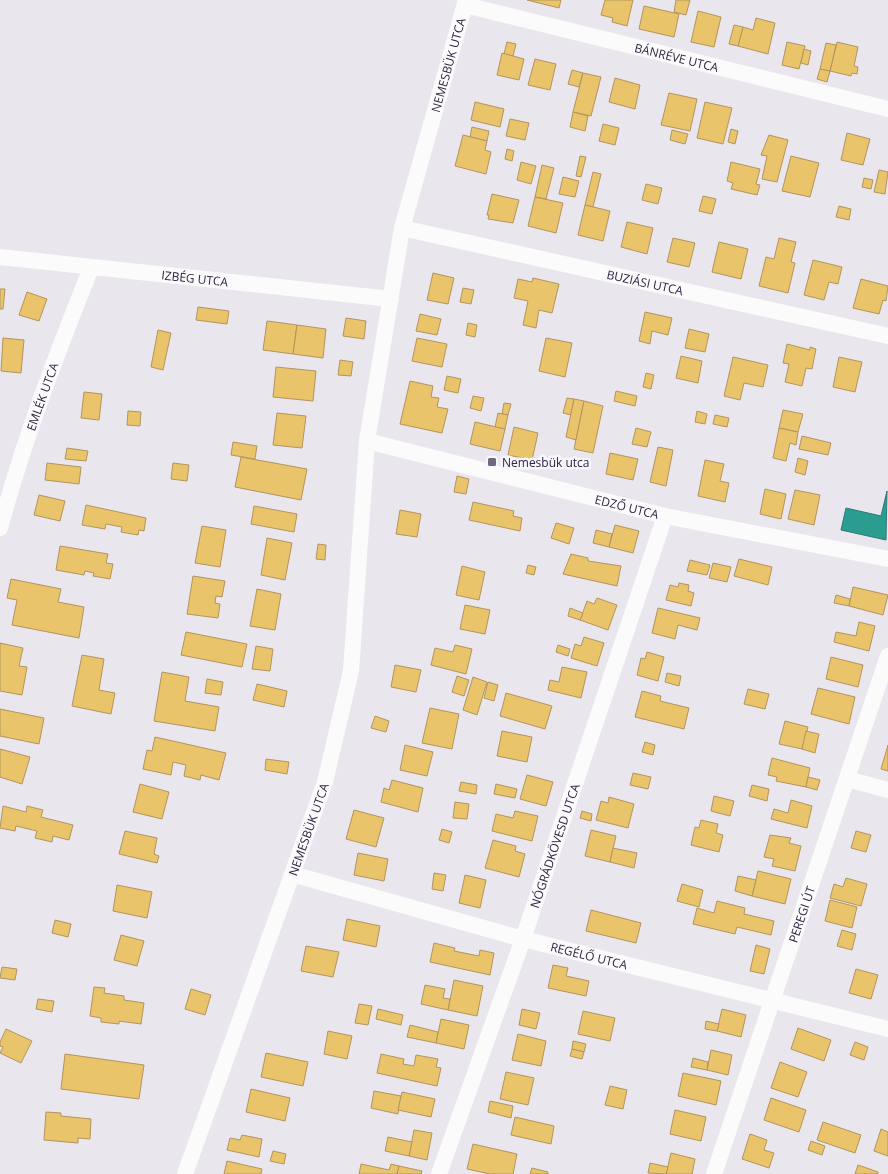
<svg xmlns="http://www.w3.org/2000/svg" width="888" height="1174" font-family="'Open Sans',sans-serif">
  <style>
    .homes { fill: #e9c46a; stroke: #b2945e }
    .schools { fill: #2a9d8f; stroke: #2c7878 }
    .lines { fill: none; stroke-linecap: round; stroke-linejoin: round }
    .minor { stroke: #fcfbfc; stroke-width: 16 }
    .poi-dot { fill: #71687e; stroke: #f7f7fb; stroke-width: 2 }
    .labels { text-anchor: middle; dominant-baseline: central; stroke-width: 5; stroke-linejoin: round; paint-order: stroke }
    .street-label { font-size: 12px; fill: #302343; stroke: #f7f7fb }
    .poi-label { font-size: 12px; fill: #302343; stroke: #f7f7fb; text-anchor: start }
  </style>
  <rect width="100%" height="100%" fill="#e9e7ed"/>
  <g class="homes">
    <path d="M527,0H561L559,8Z"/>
    <path d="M605,0H633L627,26L612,22L613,18L601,15Z"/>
    <path d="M676,0H690L686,15L674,12Z"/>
    <path d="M644,6L679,14L674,37L639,29Z"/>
    <path d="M698,11L721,17L714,47L691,42Z"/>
    <path d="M756,18L775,23L768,54L738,46L743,27L753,30Z"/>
    <path d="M734,25L743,27L738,46L729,44Z"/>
    <path d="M507,42L516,44L513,56L504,54Z"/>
    <path d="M787,42L805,46L799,69L782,65Z"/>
    <path d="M837,42L858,47L854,66L858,67L857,74L852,73L851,76L830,71Z"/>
    <path d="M826,43L836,45L830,71L820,69Z"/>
    <path d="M804,49L811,51L808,65L801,63Z"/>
    <path d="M502,53L524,59L519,80L497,75Z"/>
    <path d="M535,59L556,64L550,90L528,85Z"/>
    <path d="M820,69L830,71L827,82L817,79Z"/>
    <path d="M572,70L583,73L579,87L568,84Z"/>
    <path d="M583,73L601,77L591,116L573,112Z"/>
    <path d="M615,78L640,85L635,109L609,102Z"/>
    <path d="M669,93L697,99L690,131L661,125Z"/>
    <path d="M475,102L504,109L500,127L471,120Z"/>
    <path d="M705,102L732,108L723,144L697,138Z"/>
    <path d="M573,112L588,116L585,131L570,127Z"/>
    <path d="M510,119L529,123L525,140L506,136Z"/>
    <path d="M603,124L619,128L615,145L599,141Z"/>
    <path d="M472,127L489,131L487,141L470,137Z"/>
    <path d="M731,129L738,131L735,144L728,142Z"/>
    <path d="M672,130L688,134L685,144L670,140Z"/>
    <path d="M847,133L870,139L863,165L841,160Z"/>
    <path d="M463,135L487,141L485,150L491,152L486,174L455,166Z"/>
    <path d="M769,135L788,140L777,182L762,179L767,156L761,155Z"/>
    <path d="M507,149L514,151L512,161L505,159Z"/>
    <path d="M580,156L586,157L581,177L576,176Z"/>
    <path d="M791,156L819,163L810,197L782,191Z"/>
    <path d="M521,162L536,166L531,184L517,180Z"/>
    <path d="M731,162L760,169L756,184L760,185L757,195L731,189L733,183L727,181Z"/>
    <path d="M542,165L554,168L546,199L535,197Z"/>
    <path d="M879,170L888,172L885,194L874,192Z"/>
    <path d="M593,172L601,174L593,207L585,205Z"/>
    <path d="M563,177L579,181L575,197L559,194Z"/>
    <path d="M864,178L873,180L871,189L862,187Z"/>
    <path d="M646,184L662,188L658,204L642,200Z"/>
    <path d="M492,194L519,200L513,223L488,219L489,215H487Z"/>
    <path d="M703,196L716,199L712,214L699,211Z"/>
    <path d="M535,197L563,203L556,233L528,226Z"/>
    <path d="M585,205L610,211L603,241L578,235Z"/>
    <path d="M839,206L851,209L849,220L836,217Z"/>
    <path d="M627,222L653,228L647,254L621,247Z"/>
    <path d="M673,238L695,243L689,267L667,262Z"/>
    <path d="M779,238L796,242L791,262L795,263L788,293L759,286L766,257L774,259Z"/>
    <path d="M719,242L748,249L741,279L712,272Z"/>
    <path d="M813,260L842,267L838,284L829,282L824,300L804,295Z"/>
    <path d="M433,273L454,278L448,304L427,300Z"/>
    <path d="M533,278L559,284L552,313L539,310L536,328L523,325L528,301L514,298L518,279L532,282Z"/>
    <path d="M861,279L888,286L886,301L883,300L879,314L853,308Z"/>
    <path d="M463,288L474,290L471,304L460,302Z"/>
    <path d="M0,289H5L3,309H0Z"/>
    <path d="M27,292L47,299L39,321L19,315Z"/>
    <path d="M198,307L229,311L227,324L196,320Z"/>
    <path d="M645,312L672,318L668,335L652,331L650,344L639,341Z"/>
    <path d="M420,314L441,319L437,335L416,331Z"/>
    <path d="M346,318L366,321L364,339L343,336Z"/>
    <path d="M267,321L297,325L293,354L263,350Z"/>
    <path d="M468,323L477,325L475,337L466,335Z"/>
    <path d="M297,325L326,329L323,358L293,354Z"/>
    <path d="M689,329L709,334L705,352L685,348Z"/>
    <path d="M158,330L171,333L163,370L151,367Z"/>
    <path d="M3,338L24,340L21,373L1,371Z"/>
    <path d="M417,338L447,344L442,367L412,361Z"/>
    <path d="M546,338L572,343L565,377L539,371Z"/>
    <path d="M787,344L810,350V347L816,349L812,369L806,368L802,386L785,382L789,364L783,363Z"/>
    <path d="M681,356L702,361L698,383L676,378Z"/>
    <path d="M733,357L768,365L763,387L744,383L740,400L724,396Z"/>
    <path d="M839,357L862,362L855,392L833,387Z"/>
    <path d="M340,360L353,362L351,376L338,375Z"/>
    <path d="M276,367L316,371L313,401L273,397Z"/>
    <path d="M646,373L654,375L651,389L643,387Z"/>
    <path d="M447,376L461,379L458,393L444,390Z"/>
    <path d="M410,381L433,386L431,397L439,398L437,407L448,409L442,433L400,424Z"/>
    <path d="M616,391L637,396L635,406L614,401Z"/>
    <path d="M84,392L102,394L99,420L81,418Z"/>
    <path d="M473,396L484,398L481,411L470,408Z"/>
    <path d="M567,398L574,399L571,415L563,413Z"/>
    <path d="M574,399L584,401L576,440L566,437Z"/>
    <path d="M584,401L603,406L593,453L574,449Z"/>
    <path d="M504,403L511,404L508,415L502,414Z"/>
    <path d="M783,410L803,414L798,432L779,428Z"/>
    <path d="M128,411L141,412L140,426L127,425Z"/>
    <path d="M697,411L707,414L705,424L695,422Z"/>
    <path d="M277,413L306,416L302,448L273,445Z"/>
    <path d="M498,413L508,415L505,429L495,427Z"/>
    <path d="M715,415L729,418L727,427L713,424Z"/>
    <path d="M475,422L505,429L500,451L470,444Z"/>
    <path d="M514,427L538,433L532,460L508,455Z"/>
    <path d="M636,428L651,432L647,447L632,444Z"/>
    <path d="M779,428L798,432L796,445L790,443L786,461L773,458Z"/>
    <path d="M802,436L831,443L828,455L799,449Z"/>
    <path d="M233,442L257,446L255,459L231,455Z"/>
    <path d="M658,447L673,450L666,486L650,482Z"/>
    <path d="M67,448L88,451L86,461L65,459Z"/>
    <path d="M610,453L638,459L633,480L606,474Z"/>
    <path d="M241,457L307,469L301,500L235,487Z"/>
    <path d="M798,458L808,461L805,475L795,472Z"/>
    <path d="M705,460L724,464L720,481L729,483L725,502L698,496Z"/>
    <path d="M47,463L81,467L79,484L45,480Z"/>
    <path d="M173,463L189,465L187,481L171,479Z"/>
    <path d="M457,476L469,479L466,494L454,492Z"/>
    <path d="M765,489L786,494L781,519L760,514Z"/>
    <path d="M795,490L820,495L814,525L788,519Z"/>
    <path d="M39,495L65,501L60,521L34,515Z"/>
    <path d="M473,502L514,511L513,516L522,518L520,531L469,520Z"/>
    <path d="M86,505L146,518L144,531L139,530L138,535L121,532L122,527L106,524L105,529L82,525Z"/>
    <path d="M254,506L297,514L294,532L251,524Z"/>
    <path d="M400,510L421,514L417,537L396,534Z"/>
    <path d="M556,523L574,528L569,544L551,538Z"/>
    <path d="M615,525L639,531L633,553L609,547Z"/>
    <path d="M202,526L226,530L220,567L195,563Z"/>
    <path d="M596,530L612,534L609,547L593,543Z"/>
    <path d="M267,538L292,543L285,580L261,575Z"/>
    <path d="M318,544L326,545L325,560L316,559Z"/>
    <path d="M60,546L108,554L106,563L113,564L110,579L93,576L94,573L85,571L84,575L56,570Z"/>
    <path d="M571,554L588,558V561L621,566L617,586L563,574Z"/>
    <path d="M739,559L772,567L768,585L734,576Z"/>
    <path d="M690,560L710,565L707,575L687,571Z"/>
    <path d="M713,563L731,567L727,582L709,578Z"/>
    <path d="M528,565L536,567L534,575L526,573Z"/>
    <path d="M462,566L485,572L479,600L456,595Z"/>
    <path d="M193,576L225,581L222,597L216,596L215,603L220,604L218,618L187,614Z"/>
    <path d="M11,579L61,589L58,602L84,607L79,638L12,625L17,600L7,598Z"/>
    <path d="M679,583L689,585L688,591L694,593L691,606L666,600L670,585L678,587Z"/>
    <path d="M853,587L888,595L883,615L849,606Z"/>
    <path d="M257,589L281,594L275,630L250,626Z"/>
    <path d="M836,595L850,599L849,606L834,603Z"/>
    <path d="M597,598L617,605L608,630L580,620L587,601L594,604Z"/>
    <path d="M465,605L490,610L485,634L460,629Z"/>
    <path d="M570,608L583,613L580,620L568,616Z"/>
    <path d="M658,608L700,618L697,630L678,625L675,639L652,633Z"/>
    <path d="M859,622L875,626L869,651L834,642L836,632L856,636Z"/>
    <path d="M186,632L247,644L242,667L181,655Z"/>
    <path d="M584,637L604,643L597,666L571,658L575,644L581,646Z"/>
    <path d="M0,643L23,648L19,666L27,667L22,695L0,691Z"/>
    <path d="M455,645L472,649L466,674L431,665L435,648L453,652Z"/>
    <path d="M558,645L570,649L568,656L556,652Z"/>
    <path d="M256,646L273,649L270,671L252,669Z"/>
    <path d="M647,652L664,657L658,681L637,675L641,658L645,659Z"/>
    <path d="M82,655L104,659L99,690L115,693L111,714L72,706Z"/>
    <path d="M831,657L863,665L858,687L826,679Z"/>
    <path d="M395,665L421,670L416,692L391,687Z"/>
    <path d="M562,667L587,672L581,698L548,690L550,680L559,682Z"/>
    <path d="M162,672L189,677L185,701L219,707L215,731L154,721Z"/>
    <path d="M667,673L681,676L679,686L665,682Z"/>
    <path d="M457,676L469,680L464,696L452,692Z"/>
    <path d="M473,677L487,682L477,715L463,710Z"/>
    <path d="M207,679L223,682L221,695L205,693Z"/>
    <path d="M488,682L498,685L494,701L484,698Z"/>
    <path d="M257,684L287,691L284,707L253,700Z"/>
    <path d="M818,688L855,697L849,724L811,714Z"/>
    <path d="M748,689L769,694L765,709L744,704Z"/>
    <path d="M642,691L661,696L660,701L689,708L684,729L635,717Z"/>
    <path d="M506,693L552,706L545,729L500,716Z"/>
    <path d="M430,708L459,714L452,749L422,743Z"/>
    <path d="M0,709L44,718L39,744L0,736Z"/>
    <path d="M375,716L389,721L386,732L371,728Z"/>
    <path d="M785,721L808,727L802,749L779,744Z"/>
    <path d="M502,731L532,737L527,762L497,756Z"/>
    <path d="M806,731L819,734L815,753L802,749Z"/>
    <path d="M155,737L226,753L219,780L201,775L200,780L184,776L186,765L173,762L171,775L143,769L147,750L152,751Z"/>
    <path d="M645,742L655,745L653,755L642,752Z"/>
    <path d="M405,745L433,752L427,776L400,770Z"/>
    <path d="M888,745V771L881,769Z"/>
    <path d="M0,749L30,757L22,784L0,777Z"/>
    <path d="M772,758L810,768L806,787L776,781L777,777L768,775Z"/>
    <path d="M266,759L289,762L287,774L265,770Z"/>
    <path d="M633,773L651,777L648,789L630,785Z"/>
    <path d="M527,775L553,782L546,806L520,799Z"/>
    <path d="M808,777L820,780L817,790L806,787Z"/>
    <path d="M392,780L423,788L418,812L381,802L384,788L389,790Z"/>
    <path d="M461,782L477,785L476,794L459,791Z"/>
    <path d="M140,784L169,792L162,819L133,812Z"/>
    <path d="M496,784L517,789L515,798L494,794Z"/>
    <path d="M752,785L769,789L767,801L749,796Z"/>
    <path d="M714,796L734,801L730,816L711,811Z"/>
    <path d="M609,797L634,804L628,828L596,820L601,801L608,803Z"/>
    <path d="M791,800L812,806L807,828L771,819L774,809L788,813Z"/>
    <path d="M455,802L469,804L467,819L453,818Z"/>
    <path d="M3,806L26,812L27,806L43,810L41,817L73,825L69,840L53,836L52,842L35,838L37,831L16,826L15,831L0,828Z"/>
    <path d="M354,810L384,818L376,847L346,839Z"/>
    <path d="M515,811L538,816L532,841L492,831L496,814L513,818Z"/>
    <path d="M582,811L592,814L591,821L580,818Z"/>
    <path d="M701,820L718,824L716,833L723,835L719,852L691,845L695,827L699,828Z"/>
    <path d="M442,829L452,832L449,843L439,840Z"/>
    <path d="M591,830L616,836L610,862L585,856Z"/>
    <path d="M125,831L157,838L154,854L159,856L157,863L119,854Z"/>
    <path d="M856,831L871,835L866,852L851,848Z"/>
    <path d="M770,835L791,838L789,843L801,846L795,871L772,866L774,859L764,857Z"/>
    <path d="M493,840L516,846L515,851L525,854L519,877L485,868Z"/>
    <path d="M613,848L637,853L634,868L610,862Z"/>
    <path d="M358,853L388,859L384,881L354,875Z"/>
    <path d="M758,871L791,879L785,904L752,896Z"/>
    <path d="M434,873L446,875L443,891L432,889Z"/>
    <path d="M465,875L486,880L480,908L459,903Z"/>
    <path d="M738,876L756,880L752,896L735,891Z"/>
    <path d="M846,878L867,884L861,906L830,898L834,884L843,887Z"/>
    <path d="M682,884L703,890L699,907L677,901Z"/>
    <path d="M117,885L152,892L147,918L113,911Z"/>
    <path d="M830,900L857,907L852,928L825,921Z"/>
    <path d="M717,901L745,908L744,914L774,921L771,935L737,927L735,934L693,924L697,908L714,913Z"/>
    <path d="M591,910L641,923L636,943L586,931Z"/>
    <path d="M347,919L380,926L376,947L343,940Z"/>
    <path d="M55,920L71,924L68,937L52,933Z"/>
    <path d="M842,930L856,934L852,950L837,946Z"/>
    <path d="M121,935L144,941L137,966L114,960Z"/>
    <path d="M434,943L455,948L454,951L479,956L480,950L494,953L490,975L430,962Z"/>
    <path d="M756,945L770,949L764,974L750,971Z"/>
    <path d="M306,946L339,952L333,977L301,971Z"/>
    <path d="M553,965L568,968L566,976L589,981L586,996L548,988Z"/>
    <path d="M2,967L17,969L15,980L0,978Z"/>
    <path d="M856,969L878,975L871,999L849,993Z"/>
    <path d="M454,980L483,986L477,1016L448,1010Z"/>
    <path d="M425,985L445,989L443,998L450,999L448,1010L421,1004Z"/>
    <path d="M94,987L105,988L104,993L124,996V1000L144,1003L141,1024L119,1021V1024L101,1022V1018L90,1016Z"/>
    <path d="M191,989L211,995L205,1015L185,1009Z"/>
    <path d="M38,999L54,1001L52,1012L36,1009Z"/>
    <path d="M359,1004L372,1006L368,1025L355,1023Z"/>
    <path d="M378,1009L403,1015L401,1025L376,1019Z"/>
    <path d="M522,1009L540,1013L536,1029L519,1025Z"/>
    <path d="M722,1009L746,1015L741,1037L717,1031Z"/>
    <path d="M583,1011L615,1018L610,1041L578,1034Z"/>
    <path d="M441,1019L469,1025L464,1049L436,1043Z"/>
    <path d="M706,1021L719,1024L717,1031L705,1029Z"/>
    <path d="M410,1025L438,1032L436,1043L407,1037Z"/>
    <path d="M798,1028L831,1040L824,1061L791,1049Z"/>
    <path d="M6,1029L32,1041L21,1063L0,1053L3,1047L0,1046V1042Z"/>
    <path d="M328,1031L352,1036L347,1059L324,1054Z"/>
    <path d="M518,1034L546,1041L541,1066L512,1060Z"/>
    <path d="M573,1041L586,1044L584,1052L572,1049Z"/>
    <path d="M855,1042L868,1047L864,1060L850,1055Z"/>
    <path d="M572,1049L584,1052L582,1059L570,1056Z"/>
    <path d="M711,1050L732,1055L728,1075L707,1070Z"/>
    <path d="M266,1053L308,1062L303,1086L261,1077Z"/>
    <path d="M65,1054L144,1065L139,1099L61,1089Z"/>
    <path d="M381,1054L404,1059L403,1064L414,1066L416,1055L438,1059L436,1067L441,1068L437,1086L377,1073Z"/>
    <path d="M693,1058L708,1062L707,1070L691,1067Z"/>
    <path d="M780,1062L807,1072L798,1097L771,1088Z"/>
    <path d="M506,1072L534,1078L528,1105L500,1099Z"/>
    <path d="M683,1073L721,1081L716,1105L678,1096Z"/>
    <path d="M610,1086L627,1090L623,1109L605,1105Z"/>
    <path d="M251,1089L290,1098L285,1121L246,1112Z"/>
    <path d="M374,1091L401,1096L398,1114L371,1108Z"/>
    <path d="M402,1092L435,1099L431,1117L398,1110Z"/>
    <path d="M771,1098L806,1110L799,1132L764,1120Z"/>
    <path d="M490,1101L513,1106L511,1118L488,1112Z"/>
    <path d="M675,1110L706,1117L701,1141L670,1134Z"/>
    <path d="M46,1112L61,1113V1116L91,1119L90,1139L78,1138V1143L44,1140Z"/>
    <path d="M515,1117L554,1126L551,1144L511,1135Z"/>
    <path d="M823,1122L861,1135L855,1153L817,1140Z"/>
    <path d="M881,1129L888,1132V1156L874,1151Z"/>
    <path d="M414,1130L432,1133L427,1160L409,1156Z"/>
    <path d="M750,1134L767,1140L764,1150L774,1153L769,1168L742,1159Z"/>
    <path d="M242,1135L262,1139L259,1157L227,1150L230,1138L240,1140Z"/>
    <path d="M388,1137L412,1142L409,1156L385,1151Z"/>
    <path d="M811,1141L825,1146L822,1155L808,1150Z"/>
    <path d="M473,1144L517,1154L513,1174H490L467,1169Z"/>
    <path d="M273,1151L286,1154L284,1164L270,1161Z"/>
    <path d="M671,1153L695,1159L692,1174H666Z"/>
    <path d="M227,1161L262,1169L261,1174H224Z"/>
    <path d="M650,1163L668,1167L666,1174L648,1173Z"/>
    <path d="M361,1164L389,1170L391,1164L399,1166L397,1174H359Z"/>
    <path d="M858,1165L878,1172V1174H855Z"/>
    <path d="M399,1166L422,1171L421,1174H397Z"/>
    <path d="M532,1168L548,1172V1174H530Z"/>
  </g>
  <path class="schools" d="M887,491L886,540L841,530L846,508L881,516Z"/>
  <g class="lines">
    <g class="minor">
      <path id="s1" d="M465,5L888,109"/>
      <path id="s2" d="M402,228L888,336"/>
      <path id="s3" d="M0,257L391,299"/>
      <path id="s4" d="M367,441L665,516L888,559"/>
      <path id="s5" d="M0,528C24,439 57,353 91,268"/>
      <path d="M847,779L888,790"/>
      <path id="s6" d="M292,874L523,939L888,1029"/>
      <path id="s7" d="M185,1174L325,782L351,671L367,441L402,228L466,0"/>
      <path id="s8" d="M439,1174L523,939L665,516"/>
      <path id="s9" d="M714,1174L888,656"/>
    </g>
  </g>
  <rect class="poi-dot" x="487" y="457" width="10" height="10" rx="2.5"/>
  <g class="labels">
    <g class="street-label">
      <text stroke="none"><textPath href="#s1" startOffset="218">BÁNRÉVE UTCA</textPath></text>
      <text stroke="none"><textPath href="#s7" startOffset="1146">NEMESBÜK UTCA</textPath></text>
      <text stroke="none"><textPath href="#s3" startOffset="196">IZBÉG UTCA</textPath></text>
      <text stroke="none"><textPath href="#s2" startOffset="249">BUZIÁSI UTCA</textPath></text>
      <text stroke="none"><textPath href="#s5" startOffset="138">EMLÉK UTCA</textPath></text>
      <text stroke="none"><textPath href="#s4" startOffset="268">EDZŐ UTCA</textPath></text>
      <text stroke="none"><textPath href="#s7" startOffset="366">NEMESBÜK UTCA</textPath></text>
      <text stroke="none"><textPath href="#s8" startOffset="348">NÓGRÁDKÖVESD UTCA</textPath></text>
      <text stroke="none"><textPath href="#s9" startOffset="274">PEREGI ÚT</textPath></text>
      <text stroke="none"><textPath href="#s6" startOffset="308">REGÉLŐ UTCA</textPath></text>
    </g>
    <g class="poi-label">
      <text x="502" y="462">Nemesbük utca</text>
    </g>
  </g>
</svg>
